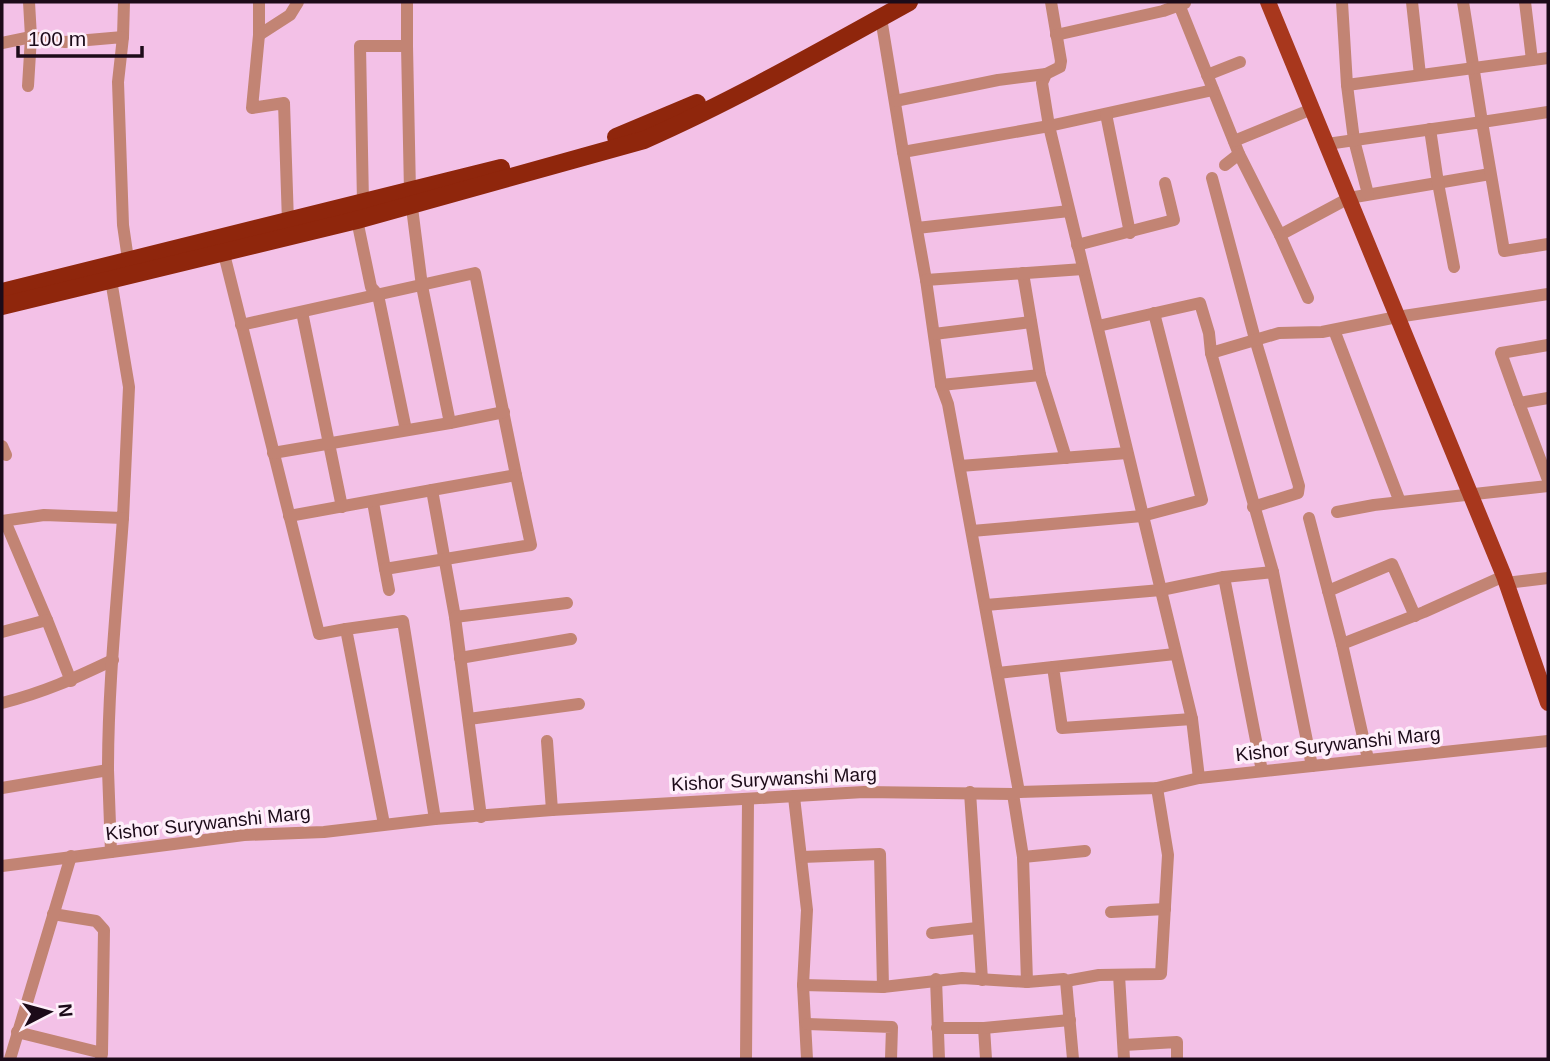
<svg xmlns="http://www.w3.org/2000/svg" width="1550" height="1061" font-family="Helvetica,sans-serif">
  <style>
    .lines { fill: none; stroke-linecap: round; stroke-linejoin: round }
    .minor { stroke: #c28474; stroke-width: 12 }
    .major { stroke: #a8371d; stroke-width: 16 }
    .highway { stroke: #8f260c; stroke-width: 18 }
    .labels { text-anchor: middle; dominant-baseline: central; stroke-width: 7; stroke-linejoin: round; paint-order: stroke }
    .street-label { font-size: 19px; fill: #1c0b19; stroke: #feeffa }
  </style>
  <rect width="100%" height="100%" fill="#f3c1e7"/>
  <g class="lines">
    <g class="minor">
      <path d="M259,2V35L252,108L284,103L288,222"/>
      <path d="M1051,2L1061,61L1060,67L1046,74L1042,83L1049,126L1192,719L1199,778"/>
      <path d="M1178,2L1239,154L1280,235L1349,198L1490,174"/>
      <path d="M1342,2L1347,85L1354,140L1368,194"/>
      <path d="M1412,2L1420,75"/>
      <path d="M1463,2L1482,122L1548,112"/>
      <path d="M1525,2L1532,60"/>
      <path d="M881,18L903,152L1049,126L1213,90"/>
      <path d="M259,35L290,15L298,2"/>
      <path d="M1056,35L1163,11L1185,3"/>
      <path d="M123,37L124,2"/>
      <path d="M2,43L31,37L65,42L123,37L118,82L123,225L129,266"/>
      <path d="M407,46L410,192L422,286L450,423"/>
      <path d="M1207,75L1240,62"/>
      <path d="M1347,85L1548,58"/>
      <path d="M28,86L31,37L29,2"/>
      <path d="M895,101L998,80L1046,74"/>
      <path d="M1106,114L1130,233"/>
      <path d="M1430,129L1438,183L1454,267"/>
      <path d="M1234,141L1312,109"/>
      <path d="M1327,144L1482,122L1504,251L1548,244"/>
      <path d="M903,152L926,280L941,385L948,404L1019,792"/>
      <path d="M1225,165L1239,154"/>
      <path d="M1212,178L1255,339L1299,486L1298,493L1253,507"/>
      <path d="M363,203L360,46H407V2"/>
      <path d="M357,220L371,287L378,295L406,430"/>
      <path d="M917,228L1069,211"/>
      <path d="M1280,235L1308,298"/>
      <path d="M1077,245L1174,220L1165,183"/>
      <path d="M222,246L319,634L346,629"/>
      <path d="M1023,273L1040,375L1066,458"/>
      <path d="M926,280L1083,269"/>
      <path d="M302,312L342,507"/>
      <path d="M241,325L475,273L516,475L432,490L455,617L481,817"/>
      <path d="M1098,326L1200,303L1209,333L1211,353L1273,572"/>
      <path d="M1334,330L1400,502"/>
      <path d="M934,334L1031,322"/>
      <path d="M1211,353L1279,333L1322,332L1397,317L1548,294"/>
      <path d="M941,385L1040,375"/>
      <path d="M1548,398L1519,403L1548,480"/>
      <path d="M1519,403L1501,353L1548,345"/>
      <path d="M2,446L6,455"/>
      <path d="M273,453L450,423L504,412"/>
      <path d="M960,466L1127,453"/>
      <path d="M373,502L385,569"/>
      <path d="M1337,512L1374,505L1548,486"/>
      <path d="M289,516L432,490"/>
      <path d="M1309,518L1342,644L1368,759"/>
      <path d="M2,521L44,515L123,518L129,387L110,274"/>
      <path d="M5,521L47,620"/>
      <path d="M972,531L1142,516L1202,500L1154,313"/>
      <path d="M1224,577L1262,771"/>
      <path d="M1506,583L1548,578"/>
      <path d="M389,590L385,569L531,545L516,475"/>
      <path d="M1328,591L1392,564L1415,616"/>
      <path d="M986,605L1161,590L1224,577L1273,572L1312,766"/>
      <path d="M455,617L567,603"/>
      <path d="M2,632L47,620L71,681"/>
      <path d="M1342,644L1424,612L1504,576"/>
      <path d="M1175,654L1053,667L1062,728L1192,719"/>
      <path d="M460,658L571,639"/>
      <path d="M998,673L1053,667"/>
      <path d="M2,703C45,692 73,679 113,660"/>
      <path d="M469,719L579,704"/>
      <path d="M547,741L552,810"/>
      <path d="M108,770C108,686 117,602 123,518"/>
      <path d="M2,788L108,770L111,852"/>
      <path d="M970,792L982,980"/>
      <path d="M1013,794L1023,857L1027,982"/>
      <path d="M794,797L807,910L803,985L807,1059"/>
      <path d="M384,824L346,629L403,621L435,819"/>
      <path d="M802,857L880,854L883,987L803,985"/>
      <path d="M1023,857L1085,851"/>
      <path d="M2,866L244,835L324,832L435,819L552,810L864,792L1013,794L1019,792L1157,788L1199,778L1548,741"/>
      <path d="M1111,912L1165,909"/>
      <path d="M53,914L96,921L104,930L102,1053"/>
      <path d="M932,933L977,928"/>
      <path d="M1119,975L1124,1059"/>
      <path d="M936,979L939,1059"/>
      <path d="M1066,981L1073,1059"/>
      <path d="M883,987L962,978L1027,982L1064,979L1066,981L1099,975L1161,974L1168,855L1157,788"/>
      <path d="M807,1024L892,1027L891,1059"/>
      <path d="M937,1028H984L986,1059"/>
      <path d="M984,1028L1070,1020"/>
      <path d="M17,1032L102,1053L101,1059"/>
      <path d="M1124,1045L1177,1042V1059"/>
      <path d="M10,1059L71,856"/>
      <path d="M746,1059L748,800"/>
    </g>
    <path class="major" d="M1268,2L1504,576L1548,703"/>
    <g class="highway">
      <path d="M616,137L697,103"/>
      <path d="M2,292L501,168"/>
      <path d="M2,306L357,220L644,140C735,100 822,50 909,2"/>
    </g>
  </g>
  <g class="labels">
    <g class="street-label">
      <text transform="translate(1338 744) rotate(-6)">Kishor Surywanshi Marg</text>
      <text transform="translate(774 779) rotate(-3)">Kishor Surywanshi Marg</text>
      <text transform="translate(208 823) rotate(-6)">Kishor Surywanshi Marg</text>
    </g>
  </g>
  <rect width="1550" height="1061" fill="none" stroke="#1c0b19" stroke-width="7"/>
  <g transform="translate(49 1012) rotate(84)" stroke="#feeffa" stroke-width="5" paint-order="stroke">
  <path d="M0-5L12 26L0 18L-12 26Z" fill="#1c0b19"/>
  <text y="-10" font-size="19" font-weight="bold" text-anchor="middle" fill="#1c0b19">N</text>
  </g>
  <path d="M18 46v10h124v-10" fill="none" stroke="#1c0b19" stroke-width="3.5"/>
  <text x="28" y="46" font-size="21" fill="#1c0b19" stroke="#feeffa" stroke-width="5" paint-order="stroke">100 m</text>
</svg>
